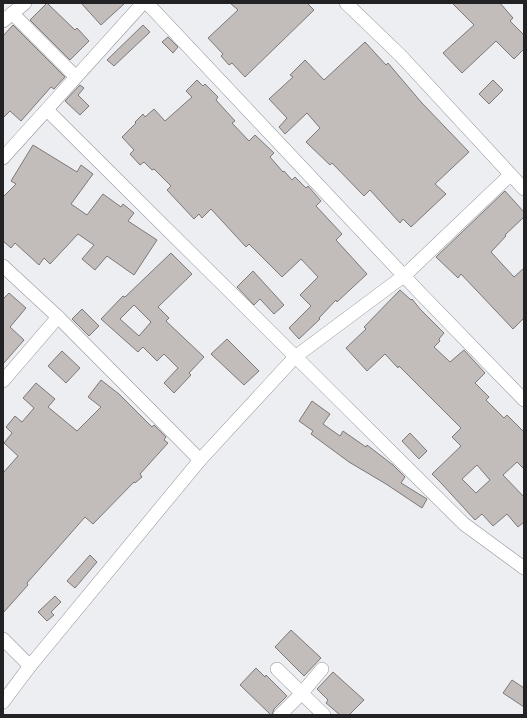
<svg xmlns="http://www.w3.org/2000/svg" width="527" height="718" font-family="'Nunito Sans',sans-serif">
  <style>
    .building { fill: #c2bcbb; stroke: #7e7978; fill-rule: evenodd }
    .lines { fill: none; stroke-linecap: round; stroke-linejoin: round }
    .street-casing { stroke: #919498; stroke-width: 14 }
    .street { stroke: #fff; stroke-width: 13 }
  </style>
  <rect width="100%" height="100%" fill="#eceef2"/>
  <g class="building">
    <path d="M47,3L75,30L77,28L89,41L70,60L30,20Z"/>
    <path d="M81,3H125L101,25Z"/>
    <path d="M230,3H307L314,10L245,77L232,63L229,65L221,56L223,54L208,38L238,10Z"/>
    <path d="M452,3H500L513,18L510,21L524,35V49L514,59L496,41L462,73L443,53L474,25Z"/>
    <path d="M13,25L65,77L54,89L51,87L21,121L10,111L3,118V36Z"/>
    <path d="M143,25L150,32L114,66L107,60Z"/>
    <path d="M168,37L178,47L173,53L162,42Z"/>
    <path d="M365,42L386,65L388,63L421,102L469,152L435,184L446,194L411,227L403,219L400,223L370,190L364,196L332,163L330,165L306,142L320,128L307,113L285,134L279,127L287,118L269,99L293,77L290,75L305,60L324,80Z"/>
    <path d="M197,80L203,86L205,84L218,97L216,100L235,121L232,123L249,141L255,135L274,153L270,157L283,172L284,171L292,180L295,177L306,188L308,186L321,201L316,206L342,234L336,240L367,274L337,302L336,300L319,318L320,319L299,339L289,328L311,306L300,295L318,277L301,259L282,277L249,244L246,247L211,209L202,218L199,214L194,219L167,190L171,186L154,169L152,170L144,162L140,165L130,154L134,150L122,137L136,123L135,122L143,114L145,117L154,109L165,121L192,97L186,91Z"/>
    <path d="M493,80L503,90L489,104L479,94Z"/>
    <path d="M80,85L84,88L78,95L89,106L80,115L65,101Z"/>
    <path d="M33,145L77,172L81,165L93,174L71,204L87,215L103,194L121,207L123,204L134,213L128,221L157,240L134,275L107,256L95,270L82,259L94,245L78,234L50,264L44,258L39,265L15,243L11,248L3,241V197L16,184L11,181Z"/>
    <path d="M505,191L524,212V217L505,235L506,236L491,252L514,277L524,268V318L513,329L461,274L458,278L436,257Z"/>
    <path d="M171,253L192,274L158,307L169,318L166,321L204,357L189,373L191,375L174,393L164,383L178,368L164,354L157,361L143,347L138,352L101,319L123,296L125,297ZM134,305L151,322L139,336L120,319Z"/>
    <path d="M253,271L284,305L274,314L260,299L254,305L237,287Z"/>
    <path d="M400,290L411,300L412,299L420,309L444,333L439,339L440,341L434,347L450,362L464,350L485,373L475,383L489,397L486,400L504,418L507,415L524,432V469L517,462L503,475L524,497V522L518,527L507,514L493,526L482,514L475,520L441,483L432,474L461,446L452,437L461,428L399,366L398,368L385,354L367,371L346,348L366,329L364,327ZM477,465L490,480L476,493L462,479Z"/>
    <path d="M9,293L26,308L10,327L24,340L3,364V299Z"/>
    <path d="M82,309L99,326L89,336L72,319Z"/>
    <path d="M227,339L259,371L244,385L211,354Z"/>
    <path d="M62,351L80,368L66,383L48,366Z"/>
    <path d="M101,380L119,394L152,427L154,425L166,437L164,440L168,443L140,474L142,477L135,483L134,482L93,524L85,517L27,583L28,585L3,613V473L18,456L4,443L12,433L6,427L15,416L22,422L34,408L23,398L36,383L55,399L48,407L77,431L101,407L88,397Z"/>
    <path d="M312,401L330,414L323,424L340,436L343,431L366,447L367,445L393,465L405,477L401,483L427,499L422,508L386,484L349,462L311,434L313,431L299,421Z"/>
    <path d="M410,433L427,451L419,459L402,441Z"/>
    <path d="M90,555L97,562L75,588L67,581Z"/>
    <path d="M55,596L61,602L51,612L54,615L47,621L38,612Z"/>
    <path d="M291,630L321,658L304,676L275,647Z"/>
    <path d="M256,668L265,677L266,675L287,696L274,709L272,715H271L240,685Z"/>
    <path d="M333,672L364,700L349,715H340L326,703L328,700L317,689Z"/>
    <path d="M512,680L524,688V707L503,693Z"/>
  </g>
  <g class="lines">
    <g class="street-casing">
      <g id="street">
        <path d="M147,3L421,294L524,400"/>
        <path d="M346,3L401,56L524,189"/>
        <path d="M12,13L76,77"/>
        <path d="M3,21L25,3"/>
        <path d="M47,110L464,524L524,568"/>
        <path d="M3,158L143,3"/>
        <path d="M3,266L58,317L200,460"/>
        <path d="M3,381L58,317"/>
        <path d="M3,639L30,666"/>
        <path d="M277,669L324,715"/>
        <path d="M3,702L30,666L200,460L295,357L405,275L510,175"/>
        <path d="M280,715L301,694L322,669"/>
      </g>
    </g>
    <use href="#street" class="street"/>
  </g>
  <rect width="527" height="718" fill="none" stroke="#222224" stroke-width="8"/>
</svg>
